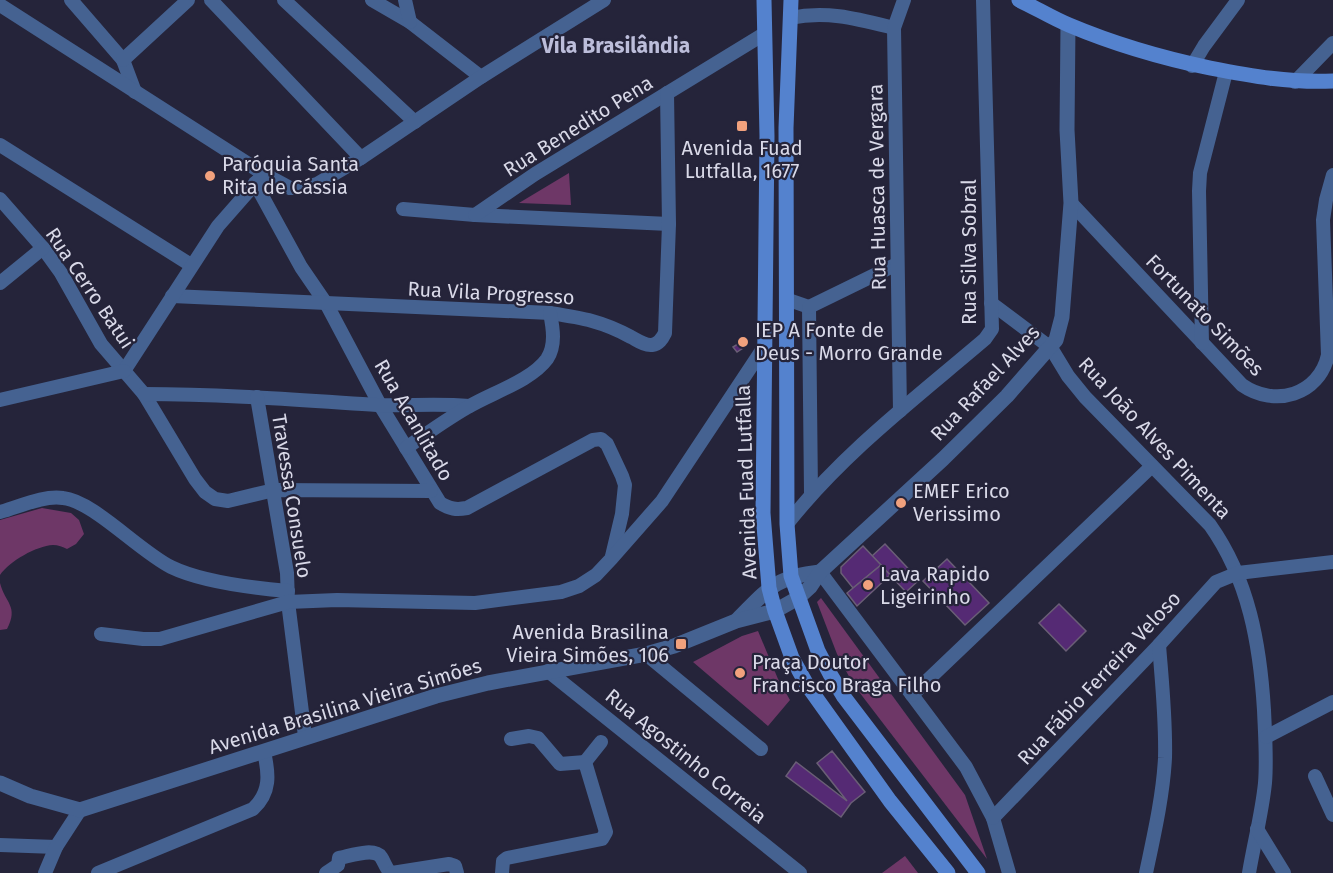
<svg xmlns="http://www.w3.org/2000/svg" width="1333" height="873" font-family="'Fira Sans',sans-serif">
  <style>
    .green { fill: #6e3767 }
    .building { fill: #552a74; stroke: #6a5e76; stroke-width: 1.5 }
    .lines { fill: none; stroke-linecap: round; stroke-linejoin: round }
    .minor { stroke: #456291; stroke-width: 14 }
    .tertiary { stroke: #456291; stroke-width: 15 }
    .secondary { stroke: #5482ce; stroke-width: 15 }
    .poi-dot { fill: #f1a17d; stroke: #25243a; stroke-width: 2 }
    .labels { text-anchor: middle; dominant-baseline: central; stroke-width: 4.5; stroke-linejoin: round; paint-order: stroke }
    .street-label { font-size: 20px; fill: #d9d9e8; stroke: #25243a }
    .poi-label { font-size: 20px; fill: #d9d9e8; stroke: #25243a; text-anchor: start }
    .neighbourhood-label { font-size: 21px; font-weight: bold; fill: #bcbdda; stroke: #25243a }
  </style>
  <rect width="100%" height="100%" fill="#25243a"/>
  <g class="green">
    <path d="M569,173L571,205L519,203Z"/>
    <path d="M42,508L71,513L79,520L84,534L76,544L67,549C63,547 58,545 53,545C36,546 10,561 0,575V520Z"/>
    <path d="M0,583C5,603 19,606 7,629L0,630Z"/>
    <path d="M821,598L965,795L987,859L853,684L837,654L817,602Z"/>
    <path d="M758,631L778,679L790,700L768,726L693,662L742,636Z"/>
    <path d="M905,856L918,873H882Z"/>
  </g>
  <g class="building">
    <path d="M746,339V346L737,352L733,347Z"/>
    <path d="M885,544L919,580L906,592L872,556Z"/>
    <path d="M863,546L881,565L853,588L841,573V567Z"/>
    <path d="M947,559L989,603L965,625L923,581Z"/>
    <path d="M881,565L890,575L857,606L847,593Z"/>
    <path d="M1059,604L1086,631L1066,651L1039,623Z"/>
    <path d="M832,751L865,792L851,803L841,817L786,776L796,762L847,801L817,763Z"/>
  </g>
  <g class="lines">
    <g class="minor">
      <path d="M71,0L123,60L135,92"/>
      <path d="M211,0L361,158"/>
      <path d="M284,0L415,122"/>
      <path d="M372,0L410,22L481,77"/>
      <path d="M405,0L410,22"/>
      <path d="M0,5L264,174L290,188H303L317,184L361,158L481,77L604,0"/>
      <path d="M790,18C827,10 858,19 894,28"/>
      <path d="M123,60L188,0"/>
      <path d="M1192,66L1204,46L1238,0"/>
      <path d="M1295,82L1333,43"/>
      <path d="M0,145L191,265"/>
      <path d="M255,183L301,267L327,305L380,405L440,503C450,509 456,510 467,508L593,440L601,439L607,444L622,476L625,485L622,514L612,556"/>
      <path d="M0,199L43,248L61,273L101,344L144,394L195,479L205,492L215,499L228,501L274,490L431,491"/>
      <path d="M1071,203L1242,385C1275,408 1319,395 1328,355L1323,220L1326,200L1333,175"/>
      <path d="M403,209L475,215L669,224"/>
      <path d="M475,215L535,174L764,34"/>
      <path d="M0,283L43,248"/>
      <path d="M172,296L550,313C582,318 602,321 631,337C637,340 645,346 652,345C659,344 662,339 665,333L669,224L667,93"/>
      <path d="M786,299L809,307L811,493"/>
      <path d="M991,303L1051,348L1068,376L1085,397L1210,525C1249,580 1260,645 1264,710C1265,734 1267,759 1265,783C1262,813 1254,843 1249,873"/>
      <path d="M809,307L897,264"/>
      <path d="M1202,343L1199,191L1200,173L1226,72"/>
      <path d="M124,371L218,226L261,177"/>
      <path d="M144,394C222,394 299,400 377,405C408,406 438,403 469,406"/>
      <path d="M257,397L287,573L288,602L305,736"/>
      <path d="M0,400L124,371"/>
      <path d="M900,411L894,28L904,0"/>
      <path d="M406,448C426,434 447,419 468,407C491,393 531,381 547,359C556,345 553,328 550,313"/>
      <path d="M0,512C19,507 43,495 63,498C93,501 139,551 171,567C202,582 253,588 288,591"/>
      <path d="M787,524C843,453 917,397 985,339L992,329L983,0"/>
      <path d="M820,572L966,767L993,818L1009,873"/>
      <path d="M101,634L143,639H160L288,602L337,600L475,603L561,592L579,586L596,575L612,558L662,501L764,347"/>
      <path d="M646,654L761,749"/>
      <path d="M548,671L800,873"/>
      <path d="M912,695L1152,466"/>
      <path d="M1266,737L1333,702"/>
      <path d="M585,762L601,742"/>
      <path d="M1315,776L1333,815"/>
      <path d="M993,818L1159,645L1216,582L1238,573L1333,562"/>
      <path d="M1257,829L1284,873"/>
      <path d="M0,845L56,847"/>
      <path d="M45,873L56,847L80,810"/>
      <path d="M98,873L253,809C271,792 269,774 264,752"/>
      <path d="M326,873L338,865L339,858C350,856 374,847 381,857C385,863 386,869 391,873"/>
      <path d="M392,873L449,864L455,866L457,873"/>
      <path d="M502,873L503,861L507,858L602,839L606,832L585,762L560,764L538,738L529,736L511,739"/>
      <path d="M1146,873C1154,835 1163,796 1165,758C1166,720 1162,683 1159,645"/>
    </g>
    <g class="tertiary">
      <path d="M738,619C768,589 775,577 820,572"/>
      <path d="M0,783L30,796L80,810L436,696L488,683L646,654L674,646L736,621L775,611L798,598L810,587L820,572L943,459L1007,396L1056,340L1062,317L1071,203L1067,130L1068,25"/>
    </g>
    <g class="secondary">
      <path d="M764,0L767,136L763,513L769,588L775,611L792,658L807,685L890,801L948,873"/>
      <path d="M791,0L786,128L787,524L791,576L818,651L830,674L844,697L978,873"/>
      <path d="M1019,0C1036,8 1052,18 1069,25C1114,44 1162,58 1210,68C1251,76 1290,83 1333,81"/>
    </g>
  </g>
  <g class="poi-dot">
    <rect x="736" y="120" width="12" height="12" rx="3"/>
    <circle cx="210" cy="176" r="6"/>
    <circle cx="743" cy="342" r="6"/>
    <circle cx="901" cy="503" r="6"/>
    <circle cx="868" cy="585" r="6"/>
    <rect x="675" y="638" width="12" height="12" rx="3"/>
    <circle cx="740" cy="673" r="6"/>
  </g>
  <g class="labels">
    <g class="street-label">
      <text transform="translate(578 126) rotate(-32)">Rua Benedito Pena</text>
      <text transform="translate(877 187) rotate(-91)">Rua Huasca de Vergara</text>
      <text transform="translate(969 252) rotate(-90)">Rua Silva Sobral</text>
      <text transform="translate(90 288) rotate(56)">Rua Cerro Batui</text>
      <text transform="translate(491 293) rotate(3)">Rua Vila Progresso</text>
      <text transform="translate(1205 315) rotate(46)">Fortunato Simões</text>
      <text transform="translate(985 383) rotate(-47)">Rua Rafael Alves</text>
      <text transform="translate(414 420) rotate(60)">Rua Acanlitado</text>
      <text transform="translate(1155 438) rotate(47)">Rua João Alves Pimenta</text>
      <text transform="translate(746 482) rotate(-92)">Avenida Fuad Lutfalla</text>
      <text transform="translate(292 496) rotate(81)">Travessa Consuelo</text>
      <text transform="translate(1099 678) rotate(-47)">Rua Fábio Ferreira Veloso</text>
      <text transform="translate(345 706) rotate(-17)">Avenida Brasilina Vieira Simões</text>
      <text transform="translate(686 756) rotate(39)">Rua Agostinho Correia</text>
    </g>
    <g class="poi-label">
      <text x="742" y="148" text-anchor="middle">Avenida Fuad<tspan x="742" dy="23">Lutfalla, 1677</tspan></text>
      <text x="222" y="164">Paróquia Santa<tspan x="222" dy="23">Rita de Cássia</tspan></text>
      <text x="755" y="330">IEP A Fonte de<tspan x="755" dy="23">Deus - Morro Grande</tspan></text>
      <text x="913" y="491">EMEF Erico<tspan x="913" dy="23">Verissimo</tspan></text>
      <text x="880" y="574">Lava Rapido<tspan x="880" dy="23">Ligeirinho</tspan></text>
      <text x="669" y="632" text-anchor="end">Avenida Brasilina<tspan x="669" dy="23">Vieira Simões, 106</tspan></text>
      <text x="752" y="662">Praça Doutor<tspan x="752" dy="23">Francisco Braga Filho</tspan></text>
    </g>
    <g class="neighbourhood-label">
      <text x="616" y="46">Vila Brasilândia</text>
    </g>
  </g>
</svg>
